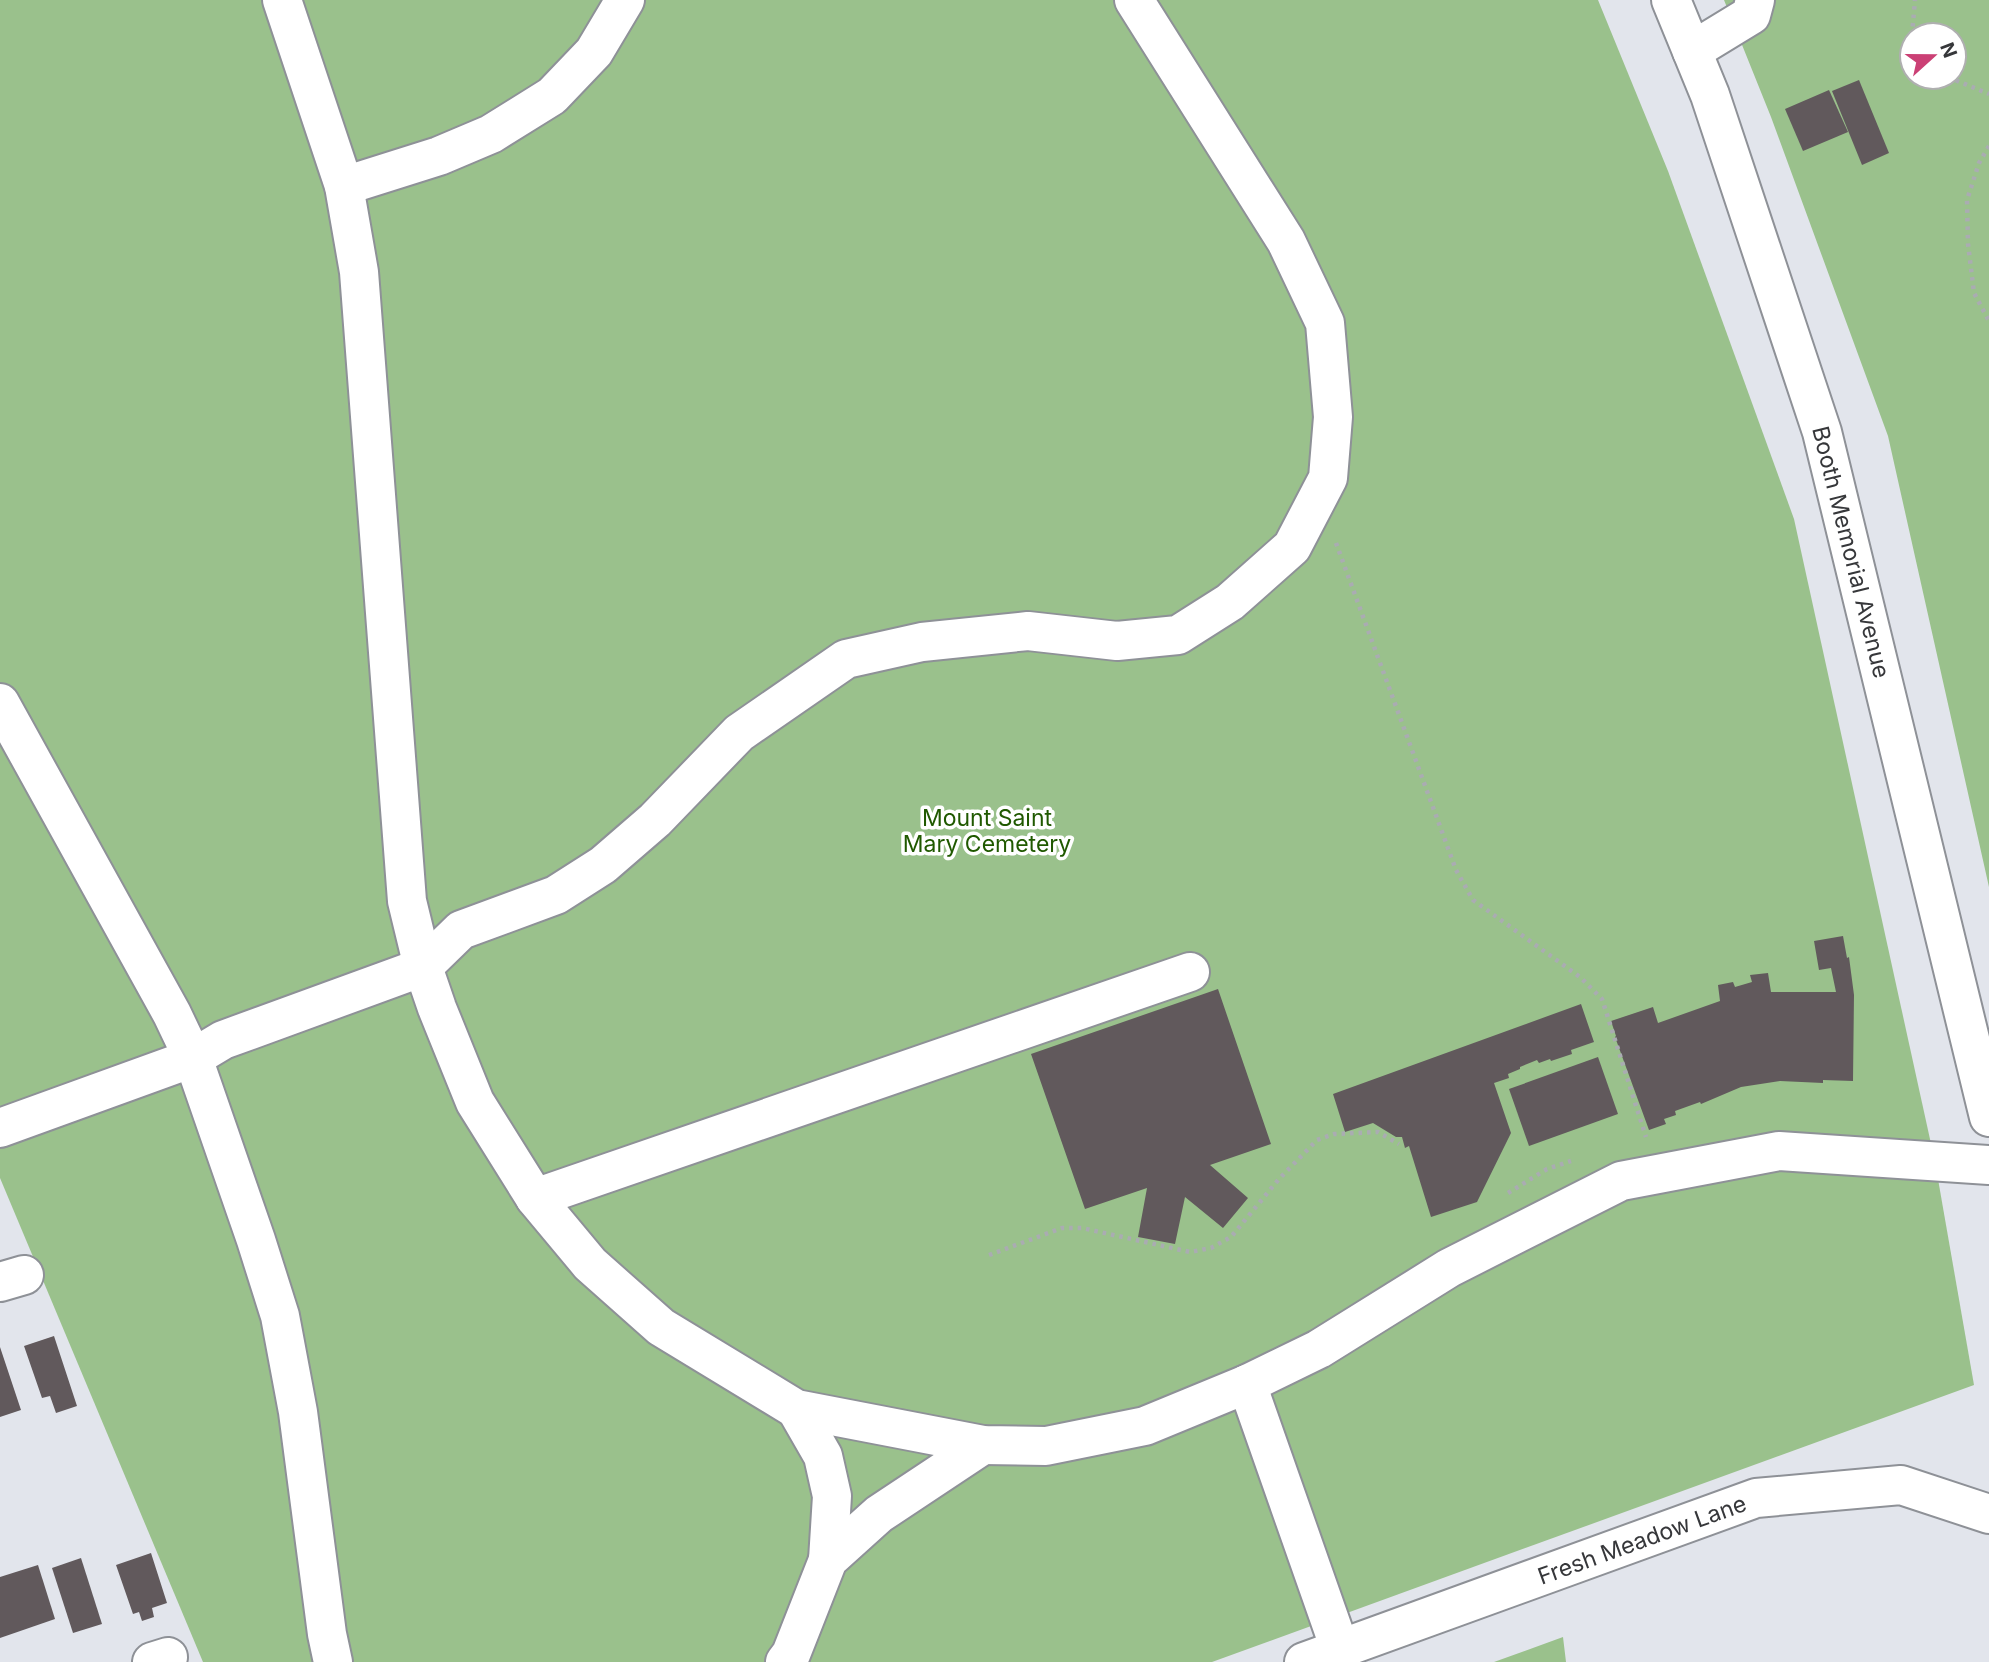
<svg xmlns="http://www.w3.org/2000/svg" width="1989" height="1662" font-family="Inter,sans-serif">
  <style>
    .green { fill: #9ac18c; fill-rule: evenodd }
    .building { fill: #61595c }
    .lines { fill: none; stroke-linecap: round; stroke-linejoin: round }
    .minor-casing { stroke: #8e9197; stroke-width: 42 }
    .path { stroke: #aaacb2; stroke-width: 4.5; stroke-dasharray: 3.5 5; stroke-linecap: butt }
    .minor { stroke: #fff; stroke-width: 38 }
    .labels { text-anchor: middle; dominant-baseline: central; stroke-width: 7; stroke-linejoin: round; paint-order: stroke }
    .street-label { font-size: 23px; fill: #36373a; stroke: #fff }
    .park-label { font-size: 23px; fill: #205900; stroke: #fff }
  </style>
  <rect width="100%" height="100%" fill="#e2e5ec"/>
  <g class="green">
    <path d="M0,0H1598L1668,171L1794,519L1935,1162L1974,1385L1212,1662H203L0,1178Z"/>
    <path d="M1724,0H1989V887L1888,436L1771,117ZM1912,35H1954V77H1912Z"/>
    <path d="M1563,1637L1566,1662H1493H1494Z"/>
  </g>
  <g class="building">
    <path d="M1859,80L1889,153L1862,165L1832,91Z"/>
    <path d="M1829,90L1848,132L1803,151L1785,109Z"/>
    <path d="M1843,936L1847,958L1849,957L1854,995L1853,1081L1823,1080V1083L1780,1081L1741,1087L1701,1104L1700,1102L1675,1111L1676,1115L1664,1119L1666,1124L1649,1130L1615,1037L1616,1036L1611,1021L1653,1007L1658,1023L1720,1001L1718,985L1733,982L1735,987L1752,982L1750,975L1768,973L1771,992H1836L1831,968L1819,970L1814,941Z"/>
    <path d="M1218,989L1271,1144L1210,1165L1248,1198L1223,1228L1185,1197L1175,1244L1138,1237L1147,1188L1085,1209L1031,1054Z"/>
    <path d="M1581,1004L1594,1042L1571,1050L1572,1054L1551,1061L1550,1059L1539,1063L1537,1060L1520,1067V1069L1508,1074L1509,1078L1494,1083L1511,1133L1477,1202L1431,1217L1409,1146L1405,1148L1402,1137H1396L1373,1123L1345,1132L1333,1094Z"/>
    <path d="M1598,1057L1618,1114L1529,1146L1509,1089Z"/>
    <path d="M54,1336L77,1406L56,1413L50,1396L42,1398L24,1346Z"/>
    <path d="M0,1347L21,1410L0,1417Z"/>
    <path d="M151,1553L167,1603L152,1608L154,1617L142,1621L139,1612L133,1614L116,1565Z"/>
    <path d="M81,1558L102,1624L73,1633L52,1568Z"/>
    <path d="M38,1565L55,1619L0,1638V1577Z"/>
  </g>
  <g class="lines">
    <g class="minor-casing">
      <g id="minor">
        <path d="M282,0L344,186L359,272L407,901L423,967L437,1008L475,1102L535,1198L590,1264L661,1327L796,1409L983,1445L1046,1446L1145,1426L1247,1384L1319,1349L1449,1268L1621,1181L1779,1151L1989,1165"/>
        <path d="M1671,0L1710,95L1822,432L1989,1117"/>
        <path d="M1692,51L1751,15L1755,0"/>
        <path d="M344,186L439,156L491,134L552,96L594,52L625,0"/>
        <path d="M0,703L172,1014L193,1058L256,1240L280,1316L298,1412L327,1634L333,1662"/>
        <path d="M0,1128L193,1058L223,1040L423,967L461,930L556,895L603,865L655,820L739,733L846,659L922,642L1028,631L1117,641L1178,635L1230,602L1292,547L1328,478L1333,417L1325,323L1286,241L1134,0"/>
        <path d="M535,1198L1190,972"/>
        <path d="M0,1282L24,1275"/>
        <path d="M1247,1384L1340,1649"/>
        <path d="M796,1409L823,1456L832,1496L828,1560"/>
        <path d="M152,1662L168,1657"/>
        <path d="M785,1662L791,1654L828,1560L879,1514L983,1445"/>
        <path d="M1304,1662L1756,1498L1901,1485L1989,1514"/>
      </g>
    </g>
    <g class="path">
      <path d="M1912,35L1915,0"/>
      <path d="M1948,77L1989,94"/>
      <path d="M1989,146L1979,163L1967,200L1968,244L1974,293L1989,321"/>
      <path d="M1336,543L1456,870L1473,900L1580,977L1602,999L1646,1137"/>
      <path d="M1508,1193L1547,1169L1571,1161"/>
      <path d="M989,1255L1062,1228H1082L1190,1252L1211,1248L1231,1237L1279,1179L1317,1140L1334,1134L1378,1132L1399,1144"/>
    </g>
    <use href="#minor" class="minor"/>
  </g>
  <g class="labels">
    <g class="street-label">
      <text transform="translate(1851 552) rotate(76)">Booth Memorial Avenue</text>
      <text transform="translate(1642 1540) rotate(-20)">Fresh Meadow Lane</text>
    </g>
    <g class="park-label">
      <text x="987" y="818">Mount Saint<tspan x="987" dy="26">Mary Cemetery</tspan></text>
    </g>
  </g>
  <g transform="translate(1933 56) rotate(69)"><circle r="33" fill="#ffffff" stroke="#afafb0" stroke-width="2"/>
  <path d="M0-5L12 26L0 18L-12 26Z" fill="#cb4075"/>
  <text y="-10" font-size="19" font-weight="bold" text-anchor="middle" fill="#36373a">N</text>
  </g>
</svg>
